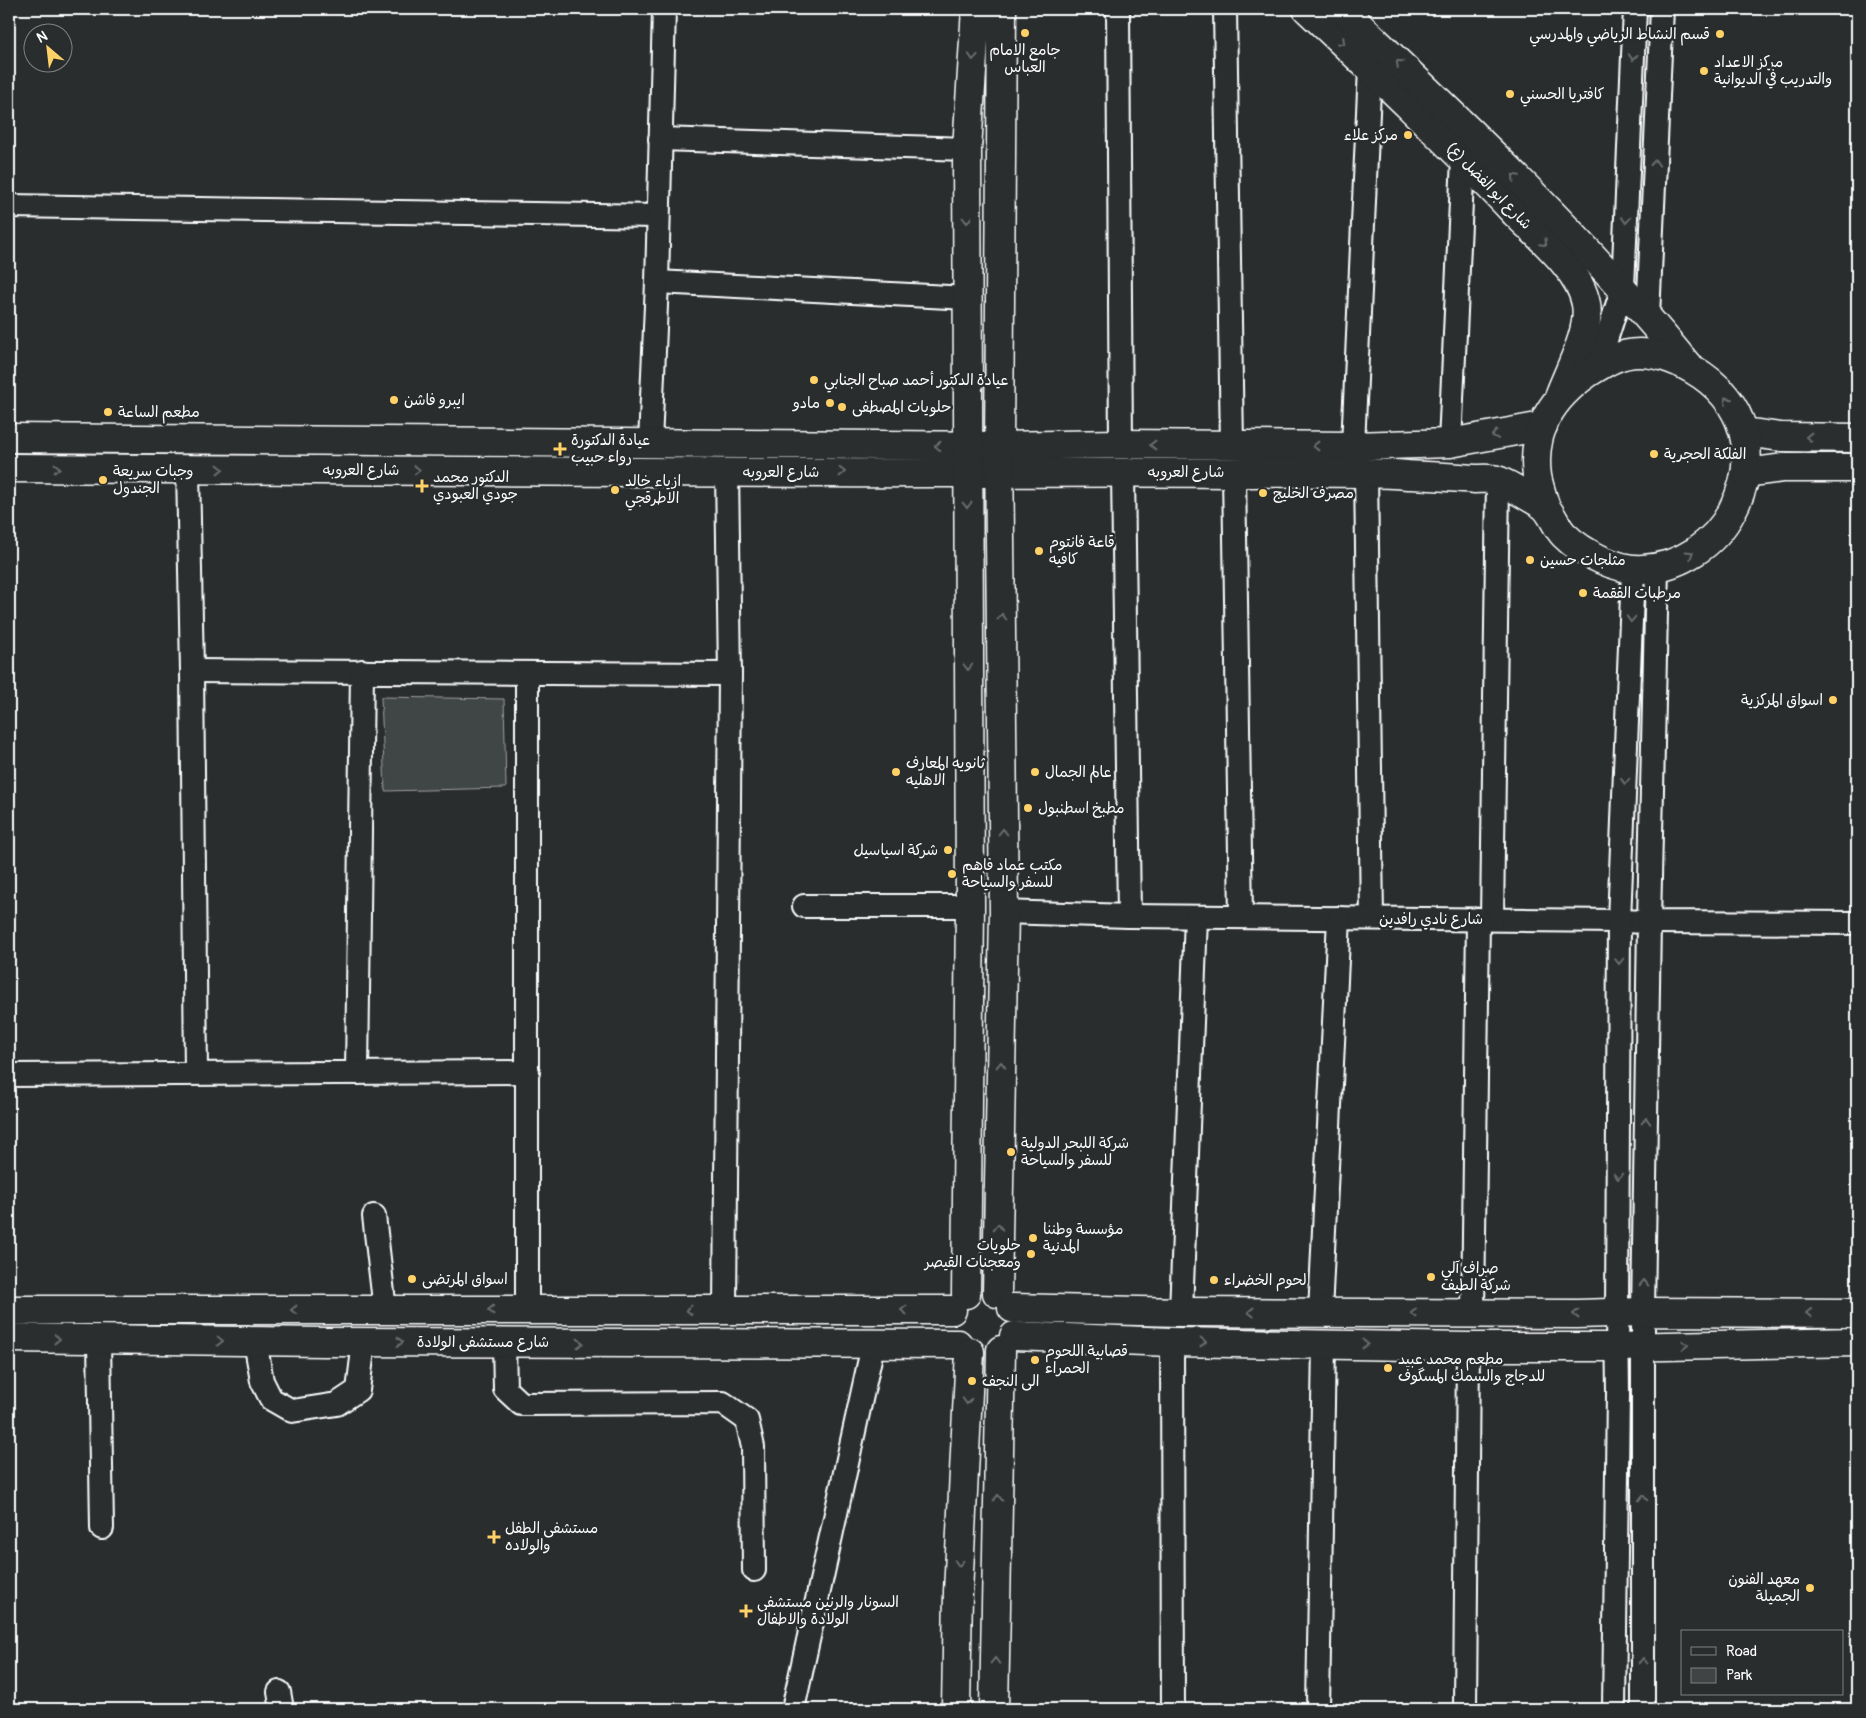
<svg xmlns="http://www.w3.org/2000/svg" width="1866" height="1718" font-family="Pangolin,'Playpen Sans Arabic',sans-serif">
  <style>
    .green { fill: #414445; stroke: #a0a2a2 }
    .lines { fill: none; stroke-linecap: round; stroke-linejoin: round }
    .minor-casing { stroke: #fff; stroke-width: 26 }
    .major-casing { stroke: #fff; stroke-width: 31 }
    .minor { stroke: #2a2d2e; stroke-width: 22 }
    .major { stroke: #2a2d2e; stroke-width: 28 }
    .oneway { stroke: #6a6c6d }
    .poi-dot { fill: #ffd166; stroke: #2a2d2e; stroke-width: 2 }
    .labels { text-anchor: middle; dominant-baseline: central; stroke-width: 5; stroke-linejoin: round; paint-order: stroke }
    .poi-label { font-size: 15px; fill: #fff; stroke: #2a2d2e; text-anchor: start }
    .street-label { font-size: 15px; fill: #fff; stroke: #2a2d2e }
  </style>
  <rect width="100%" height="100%" fill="#2a2d2e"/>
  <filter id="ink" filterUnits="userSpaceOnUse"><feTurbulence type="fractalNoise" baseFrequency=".02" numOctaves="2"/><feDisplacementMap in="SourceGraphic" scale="10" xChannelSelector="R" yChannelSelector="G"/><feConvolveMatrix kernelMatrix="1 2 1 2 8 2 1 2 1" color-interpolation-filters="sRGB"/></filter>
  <g filter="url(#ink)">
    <path class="green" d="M381,697L504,699L506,788L385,791Z"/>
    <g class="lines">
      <g class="minor-casing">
        <g id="minor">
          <path d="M1118,9L1121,444"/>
          <path d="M1225,9L1232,445"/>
          <path d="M660,139L967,149"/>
          <path d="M9,206L658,216"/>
          <path d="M657,282L968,298"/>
          <path d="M1648,316L1662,9"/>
          <path d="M1597,368L1623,287L1635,9"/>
          <path d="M650,443L657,282L664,9"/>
          <path d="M1450,443L1463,158"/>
          <path d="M1353,446L1370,68"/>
          <path d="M188,469L192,671L196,1073"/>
          <path d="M1123,472L1129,916"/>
          <path d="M1366,472L1372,918"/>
          <path d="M1234,473L1241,917"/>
          <path d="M192,671L730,674"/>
          <path d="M527,673V1310"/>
          <path d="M804,906H970"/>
          <path d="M1004,912L1129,916L1619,921L1649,922L1857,923"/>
          <path d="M1492,919L1498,480"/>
          <path d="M357,1073L362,671"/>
          <path d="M9,1075L528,1072"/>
          <path d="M374,1216L385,1310"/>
          <path d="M725,1310L730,674L727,472"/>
          <path d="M1181,1312L1196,917"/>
          <path d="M1320,1313L1339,918"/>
          <path d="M1473,1314L1478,919"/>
          <path d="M99,1339L102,1528"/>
          <path d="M255,1341L262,1381L271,1399L292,1411L337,1404L358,1390L364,1342"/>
          <path d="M504,1342L505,1389L521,1404L723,1403L747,1420L753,1447L754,1570"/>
          <path d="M1172,1342L1173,1709"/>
          <path d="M279,1692L282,1709"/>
          <path d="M793,1709L873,1345"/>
          <path d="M1318,1709L1324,1343"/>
          <path d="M1465,1709L1468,1347"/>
          <path d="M1614,1709L1618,1393L1617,1314L1619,921L1633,570"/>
          <path d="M1643,1709V1312L1649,922L1657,568"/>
        </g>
      </g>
      <g class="major-casing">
        <g id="major">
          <path d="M1307,9C1378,76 1448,142 1515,213C1539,237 1580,270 1586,304C1591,330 1569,370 1560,394"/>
          <path d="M1342,9C1462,123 1584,237 1689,367"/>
          <path d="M1744,432L1781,437L1857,438"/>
          <path d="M9,438L999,446L1121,444L1353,446L1450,443L1543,426"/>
          <path d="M9,468C320,469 631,474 942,473C1038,473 1134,472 1231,473C1290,473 1349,471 1408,475C1430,476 1453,477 1475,479C1482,479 1490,478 1497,480C1504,482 1540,503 1545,507C1553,515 1556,527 1564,535C1582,553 1618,571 1643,569C1680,567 1715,544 1732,511C1761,457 1746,400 1692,369C1676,360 1657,353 1639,353C1619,353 1604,363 1588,373C1552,398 1531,430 1537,476C1539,487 1543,498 1546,508"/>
          <path d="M1746,473L1783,468H1857"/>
          <path d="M997,1293L1004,912L999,446L1002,9"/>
          <path d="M966,1294L970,906L967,149L976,9"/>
          <path d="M1012,1308L1181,1312L1577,1314L1643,1312L1857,1313"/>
          <path d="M9,1310H952"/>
          <path d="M1014,1336L1172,1342L1468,1347H1618L1857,1342"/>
          <path d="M9,1338L323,1342L958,1344"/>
          <path d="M956,1709L958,1592L970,1352"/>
          <path d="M994,1709L1001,1350"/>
        </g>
      </g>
      <use href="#minor" class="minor"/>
      <use href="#major" class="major"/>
    </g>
    <defs><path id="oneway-chevron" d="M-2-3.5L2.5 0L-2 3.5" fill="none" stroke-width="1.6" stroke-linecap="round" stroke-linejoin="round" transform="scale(1.25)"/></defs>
    <g class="oneway">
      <use href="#oneway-chevron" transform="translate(1342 42) rotate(44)"/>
      <use href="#oneway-chevron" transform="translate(973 57) rotate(94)"/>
      <use href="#oneway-chevron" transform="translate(1633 57) rotate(93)"/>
      <use href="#oneway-chevron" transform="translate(1399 63) rotate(-136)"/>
      <use href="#oneway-chevron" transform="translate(1655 163) rotate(-87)"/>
      <use href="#oneway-chevron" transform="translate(1515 177) rotate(-134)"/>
      <use href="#oneway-chevron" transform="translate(967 220) rotate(89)"/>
      <use href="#oneway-chevron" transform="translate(1626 220) rotate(93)"/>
      <use href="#oneway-chevron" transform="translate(1544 243) rotate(46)"/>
      <use href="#oneway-chevron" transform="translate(1727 400) rotate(-129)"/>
      <use href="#oneway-chevron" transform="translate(1495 435) rotate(170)"/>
      <use href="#oneway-chevron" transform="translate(1809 437) rotate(-180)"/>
      <use href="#oneway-chevron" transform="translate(1153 445) rotate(-180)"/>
      <use href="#oneway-chevron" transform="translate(938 446) rotate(-179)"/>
      <use href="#oneway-chevron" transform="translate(1316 446) rotate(-180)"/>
      <use href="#oneway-chevron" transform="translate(57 468)"/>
      <use href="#oneway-chevron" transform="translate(220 469)"/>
      <use href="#oneway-chevron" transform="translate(417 470)"/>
      <use href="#oneway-chevron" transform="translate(842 472)"/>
      <use href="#oneway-chevron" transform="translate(967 505) rotate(90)"/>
      <use href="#oneway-chevron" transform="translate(1690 554) rotate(-32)"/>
      <use href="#oneway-chevron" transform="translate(1002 617) rotate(-90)"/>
      <use href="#oneway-chevron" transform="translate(1631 619) rotate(92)"/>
      <use href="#oneway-chevron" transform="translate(968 667) rotate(90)"/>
      <use href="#oneway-chevron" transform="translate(1625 781) rotate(92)"/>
      <use href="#oneway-chevron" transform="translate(1003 832) rotate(-90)"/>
      <use href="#oneway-chevron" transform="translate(1619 961) rotate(90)"/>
      <use href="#oneway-chevron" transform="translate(1001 1065) rotate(-89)"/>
      <use href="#oneway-chevron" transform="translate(1646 1121) rotate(-89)"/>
      <use href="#oneway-chevron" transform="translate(1618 1176) rotate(90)"/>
      <use href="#oneway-chevron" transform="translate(998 1227) rotate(-89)"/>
      <use href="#oneway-chevron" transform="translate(1644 1283) rotate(-89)"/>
      <use href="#oneway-chevron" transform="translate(294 1310) rotate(-180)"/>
      <use href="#oneway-chevron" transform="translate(491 1310) rotate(180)"/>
      <use href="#oneway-chevron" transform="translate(689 1310) rotate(180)"/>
      <use href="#oneway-chevron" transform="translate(904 1310) rotate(-180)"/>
      <use href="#oneway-chevron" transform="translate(1251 1312) rotate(-180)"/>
      <use href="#oneway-chevron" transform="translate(1414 1313) rotate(-180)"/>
      <use href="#oneway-chevron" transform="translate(1809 1313) rotate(-180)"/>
      <use href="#oneway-chevron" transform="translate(1576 1314) rotate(180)"/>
      <use href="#oneway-chevron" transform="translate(57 1339) rotate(1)"/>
      <use href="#oneway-chevron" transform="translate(220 1341) rotate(1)"/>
      <use href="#oneway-chevron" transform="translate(400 1342)"/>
      <use href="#oneway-chevron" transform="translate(1203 1342) rotate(1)"/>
      <use href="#oneway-chevron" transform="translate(580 1343)"/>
      <use href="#oneway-chevron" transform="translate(1365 1344) rotate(1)"/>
      <use href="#oneway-chevron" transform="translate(1685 1345) rotate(-1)"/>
      <use href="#oneway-chevron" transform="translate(967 1401) rotate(93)"/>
      <use href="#oneway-chevron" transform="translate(998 1498) rotate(-89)"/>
      <use href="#oneway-chevron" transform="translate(1643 1498) rotate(-90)"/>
      <use href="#oneway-chevron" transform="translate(959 1563) rotate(93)"/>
      <use href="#oneway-chevron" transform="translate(995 1661) rotate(-89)"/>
      <use href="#oneway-chevron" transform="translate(1643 1661) rotate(-90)"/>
    </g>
  </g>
  <g class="poi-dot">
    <circle cx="1025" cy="33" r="5"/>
    <circle cx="1720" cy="34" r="5"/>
    <circle cx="1704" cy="71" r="5"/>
    <circle cx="1510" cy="94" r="5"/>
    <circle cx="1408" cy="135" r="5"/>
    <circle cx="814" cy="380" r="5"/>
    <circle cx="394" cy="400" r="5"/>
    <circle cx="830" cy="403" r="5"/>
    <circle cx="842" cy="407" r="5"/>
    <circle cx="108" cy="412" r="5"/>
    <path d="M557.5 441.5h5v5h5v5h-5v5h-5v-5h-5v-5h5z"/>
    <circle cx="1654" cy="454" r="5"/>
    <circle cx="103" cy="480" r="5"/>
    <path d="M419.5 478.5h5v5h5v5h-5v5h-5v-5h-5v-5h5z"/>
    <circle cx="615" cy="490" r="5"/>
    <circle cx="1263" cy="493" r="5"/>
    <circle cx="1039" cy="551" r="5"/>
    <circle cx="1530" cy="560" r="5"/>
    <circle cx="1583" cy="593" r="5"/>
    <circle cx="1833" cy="700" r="5"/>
    <circle cx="896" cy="772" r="5"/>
    <circle cx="1035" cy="772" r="5"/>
    <circle cx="1028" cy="808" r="5"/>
    <circle cx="948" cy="850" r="5"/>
    <circle cx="952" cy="874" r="5"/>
    <circle cx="1011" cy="1152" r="5"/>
    <circle cx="1033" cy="1238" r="5"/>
    <circle cx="1031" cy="1254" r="5"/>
    <circle cx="1431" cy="1277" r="5"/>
    <circle cx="412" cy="1279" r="5"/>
    <circle cx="1214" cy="1280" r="5"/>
    <circle cx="1035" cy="1360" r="5"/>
    <circle cx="1388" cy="1368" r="5"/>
    <circle cx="972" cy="1381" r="5"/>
    <path d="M491.5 1529.5h5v5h5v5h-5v5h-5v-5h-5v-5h5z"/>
    <circle cx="1810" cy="1588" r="5"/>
    <path d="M743.5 1603.5h5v5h5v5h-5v5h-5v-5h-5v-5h5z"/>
  </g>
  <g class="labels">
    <g class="poi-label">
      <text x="1710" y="34" text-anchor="end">قسم النشاط الرياضي والمدرسي</text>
      <text x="1025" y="50" text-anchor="middle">جامع الامام<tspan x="1025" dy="17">العباس</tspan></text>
      <text x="1714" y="62">مركز الاعداد<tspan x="1714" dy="17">والتدريب في الديوانية</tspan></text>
      <text x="1520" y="94">كافتريا الحسني</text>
      <text x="1398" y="135" text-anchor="end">مركز علاء</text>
      <text x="824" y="380">عيادة الدكتور أحمد صباح الجنابي</text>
      <text x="404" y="400">ايبرو فاشن</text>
      <text x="820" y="403" text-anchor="end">مادو</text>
      <text x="852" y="407">حلويات المصطفى</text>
      <text x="118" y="412">مطعم الساعة</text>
      <text x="571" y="440">عيادة الدكتورة<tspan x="571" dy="17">رواء حبيب</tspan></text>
      <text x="1664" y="454">الفلكة الحجرية</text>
      <text x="113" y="471">وجبات سريعة<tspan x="113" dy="17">الجندول</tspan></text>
      <text x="433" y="477">الدكتور محمد<tspan x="433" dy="17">جودي العبودي</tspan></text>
      <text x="625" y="481">ازياء خالد<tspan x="625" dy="17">الاطرقجي</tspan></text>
      <text x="1273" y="493">مصرف الخليج</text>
      <text x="1049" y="542">قاعة فانتوم<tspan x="1049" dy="17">كافيه</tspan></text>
      <text x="1540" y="560">مثلجات حسين</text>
      <text x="1593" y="593">مرطبات الفقمة</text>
      <text x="1823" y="700" text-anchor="end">اسواق المركزية</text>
      <text x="906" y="763">ثانويه المعارف<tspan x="906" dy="17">الاهليه</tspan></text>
      <text x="1045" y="772">عالم الجمال</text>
      <text x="1038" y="808">مطبخ اسطنبول</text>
      <text x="938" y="850" text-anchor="end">شركة اسياسيل</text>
      <text x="962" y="865">مكتب عماد فاهم<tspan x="962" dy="17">للسفر والسياحة</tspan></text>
      <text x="1021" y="1143">شركة اللبحر الدولية<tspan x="1021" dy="17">للسفر والسياحة</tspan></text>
      <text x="1043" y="1229">مؤسسة وطننا<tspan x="1043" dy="17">المدنية</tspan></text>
      <text x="1021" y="1245" text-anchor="end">حلويات<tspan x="1021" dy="17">ومعجنات القيصر</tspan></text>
      <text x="1441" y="1268">صراف آلي<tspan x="1441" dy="17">شركة الطيف</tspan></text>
      <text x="422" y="1279">اسواق المرتضى</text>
      <text x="1224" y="1280">لحوم الخضراء</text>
      <text x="1045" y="1351">قصابية اللحوم<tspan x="1045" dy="17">الحمراء</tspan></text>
      <text x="1398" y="1359">مطعم محمد عبيد<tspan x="1398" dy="17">للدجاج والسمك المسگوف</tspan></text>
      <text x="982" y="1381">الى النجف</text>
      <text x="505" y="1528">مستشفى الطفل<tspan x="505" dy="17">والولاده</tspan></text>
      <text x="1800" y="1579" text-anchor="end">معهد الفنون<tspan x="1800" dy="17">الجميلة</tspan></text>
      <text x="757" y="1602">السونار والرنين مستشفى<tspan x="757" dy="17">الولادة والاطفال</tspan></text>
    </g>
    <g class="street-label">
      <text transform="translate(1489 186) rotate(46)">شارع ابو الفضل (ع)</text>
      <text x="361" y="470">شارع العروبه</text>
      <text x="781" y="472">شارع العروبه</text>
      <text x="1186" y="472">شارع العروبه</text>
      <text x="1431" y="919">شارع نادي رافدين</text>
      <text x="483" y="1342">شارع مستشفى الولادة</text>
    </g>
  </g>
  <rect width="1866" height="1718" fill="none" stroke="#2a2d2e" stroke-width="30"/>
  <rect x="15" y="15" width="1836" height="1688" fill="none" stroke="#fff" stroke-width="2" filter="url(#ink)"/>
  <rect x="1681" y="1630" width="162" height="65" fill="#2a2d2e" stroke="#7f8182"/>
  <rect x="1691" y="1647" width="25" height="8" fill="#2a2d2e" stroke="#7f8182"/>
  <text x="1726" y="1656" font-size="15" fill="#ffffff">Road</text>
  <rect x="1691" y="1668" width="25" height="15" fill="#414445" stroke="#7f8182"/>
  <text x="1726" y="1680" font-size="15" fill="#ffffff">Park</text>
  <g transform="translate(48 48) rotate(332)"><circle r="24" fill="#2a2d2e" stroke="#7f8182"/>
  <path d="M0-4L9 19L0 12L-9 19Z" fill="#ffd166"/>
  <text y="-8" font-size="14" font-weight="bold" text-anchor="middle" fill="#ffffff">N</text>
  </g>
</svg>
